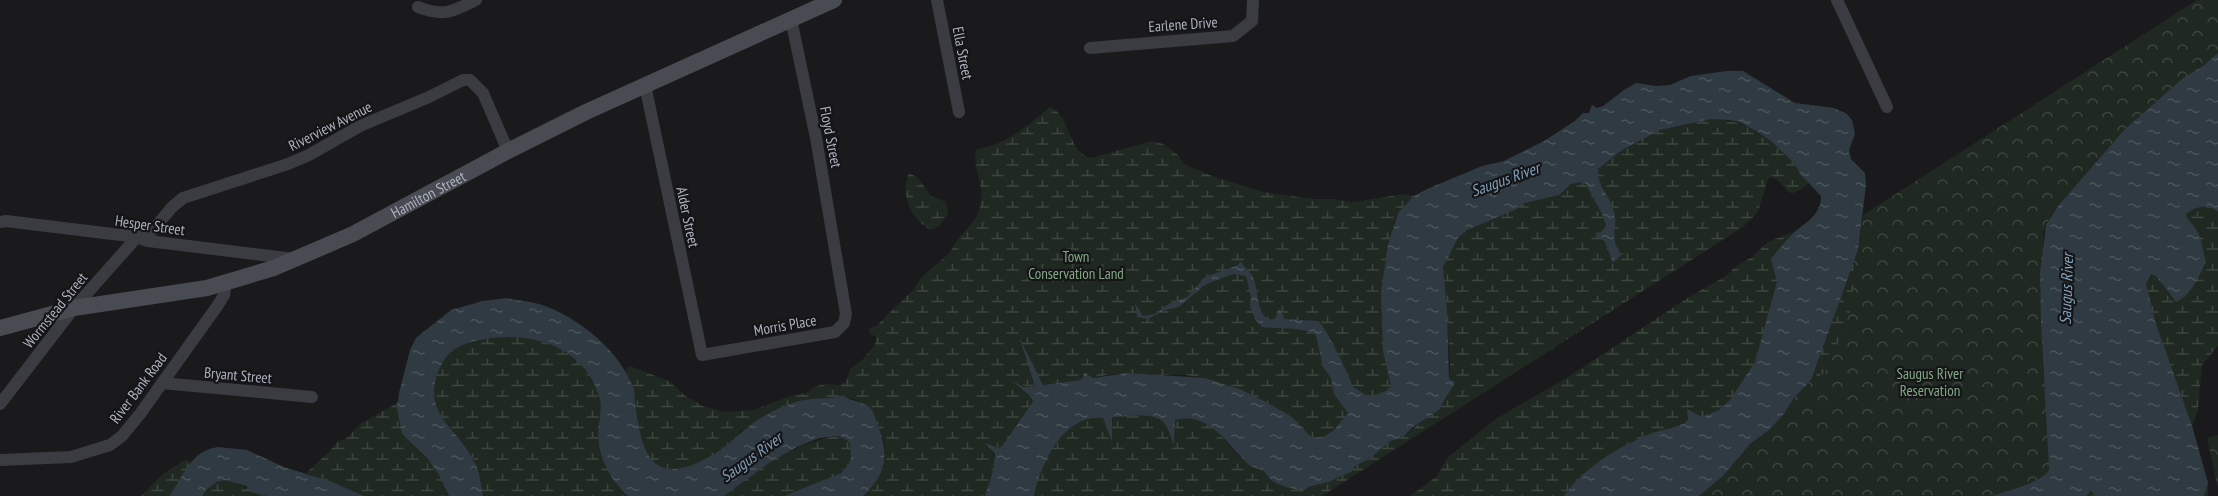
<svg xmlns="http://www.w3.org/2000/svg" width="2218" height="496" font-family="'PT Sans Narrow',sans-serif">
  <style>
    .forest { fill: url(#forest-crowns) }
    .wetland { fill: url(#wetland-marsh) }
    .water { fill: url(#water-ripples) }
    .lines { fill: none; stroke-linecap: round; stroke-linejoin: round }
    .street { stroke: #3b3c42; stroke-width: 12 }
    .secondary { stroke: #494b52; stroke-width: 16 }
    .labels { text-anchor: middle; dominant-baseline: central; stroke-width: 4.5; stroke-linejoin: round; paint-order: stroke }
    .street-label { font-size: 15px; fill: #acb2bd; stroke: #151518 }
    .park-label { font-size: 15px; fill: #82a983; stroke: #151518 }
    .water-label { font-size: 16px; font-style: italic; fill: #81a1b9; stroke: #151518 }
  </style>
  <defs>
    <pattern id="forest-crowns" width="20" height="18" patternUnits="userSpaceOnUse" patternTransform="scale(1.5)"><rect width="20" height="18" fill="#1f2821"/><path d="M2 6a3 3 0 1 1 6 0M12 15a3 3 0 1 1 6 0" fill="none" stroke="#3d453f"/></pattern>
    <pattern id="wetland-marsh" width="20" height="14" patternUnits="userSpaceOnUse" patternTransform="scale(1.5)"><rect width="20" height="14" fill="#1f2821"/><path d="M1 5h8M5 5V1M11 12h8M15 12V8" fill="none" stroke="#3d453f"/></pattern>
    <pattern id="water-ripples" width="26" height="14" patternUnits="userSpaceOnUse" patternTransform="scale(1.5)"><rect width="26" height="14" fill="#2f3a42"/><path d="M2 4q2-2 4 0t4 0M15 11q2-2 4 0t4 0" fill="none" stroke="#4a545b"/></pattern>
  </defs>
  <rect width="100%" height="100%" fill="#1a1a1d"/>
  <g class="forest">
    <path d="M2197,0H2218V53L2203,66L2183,78L2124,130L2058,206L2050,217L2043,233V260L2040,273L2043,371L2048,420L2049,470C2041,483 2006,491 1992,496H1699L1723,476L1750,444L1769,430L1784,414L1793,399L1811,380L1858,250L1863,215Z"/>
    <path d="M2218,435V488L2207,438Z"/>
  </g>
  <g class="wetland">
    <path d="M1050,107C1073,117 1066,152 1091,158L1152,141L1163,144L1177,154L1184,164L1212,176L1263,192L1313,199H1335L1352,202L1405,194L1414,196C1409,203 1402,207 1397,215C1392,224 1393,235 1388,244L1405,379L1356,411L1318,444L1204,378L1185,375L1111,374L1093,378L1084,372L1083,378L1080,380L1043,385L1019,339L1035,387C1026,389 1022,384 1014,383L1029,395L1033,401L1003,445L999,448L987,444C1001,459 992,479 985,496H863L883,469L885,444L872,410L857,400L845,397L786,406L766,415L741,431L722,450L698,467L684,475L664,476C633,462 641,415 633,388C632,382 628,376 626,370L630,366L671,382L684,395L703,406L724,412L754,410L790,396L806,393L814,387L824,384L840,385L846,381L850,369L862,360L871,350L876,342V337L870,333L869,328L876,326L915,288C922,273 936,266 947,255C952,251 954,244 958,239C963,231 972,226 976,217C991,189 969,168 977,149C1006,145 1028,125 1050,107Z"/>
    <path d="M1711,119C1744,119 1771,137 1792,161C1799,168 1802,176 1809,183C1783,204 1792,187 1772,177L1768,179L1758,212L1743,227L1322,496H1034C1039,470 1057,429 1084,419C1090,416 1097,418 1103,418L1112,441V417C1126,417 1151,410 1163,421C1169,426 1171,436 1174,443L1175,420C1212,410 1223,444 1247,463C1252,467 1258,468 1264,471C1266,473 1267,476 1270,479C1278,486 1294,490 1305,490L1308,487L1329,482L1350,472L1355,466L1369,459L1391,441L1404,436L1444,403L1454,381L1449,379L1450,364L1445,285L1440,267L1443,231L1660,130Z"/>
    <path d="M2218,136V346L2202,365L2198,410L2192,426L2208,483V496H2075L2113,329Z"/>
    <path d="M909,173L917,177L931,196L946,202L948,215L939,226L931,230C912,221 899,194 909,173Z"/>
    <path d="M1820,204L1819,245L1735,399L1604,496H1410L1436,477L1448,457L1497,418L1565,379L1689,297L1726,276L1736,266L1752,257L1768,242L1796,231L1813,218Z"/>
    <path d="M1854,260C1854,276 1854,291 1851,307C1850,315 1828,370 1824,373C1820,376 1815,378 1811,380Z"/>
    <path d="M492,336C536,334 589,350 600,398C602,408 599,417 599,426C598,453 608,478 628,496H483C481,484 480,471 474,460C457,429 421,412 438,372C441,365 443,357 449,352C461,342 479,341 492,336Z"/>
    <path d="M398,402L402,434L427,458L439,475L449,496H364L306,473L330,451L337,442L348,437L360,424Z"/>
    <path d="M838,436L847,440L850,443L851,458L849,463L837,476L784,496H724C758,469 794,442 838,436Z"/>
    <path d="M185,460L191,461L179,484L169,496H141L163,474Z"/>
    <path d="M226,480C241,482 252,494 267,496H202C207,488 216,481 226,480Z"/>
  </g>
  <g class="water">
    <path d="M2218,53V211C2206,204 2196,206 2186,214L2187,218C2203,235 2200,241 2206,262C2198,277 2192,295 2176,302C2170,292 2162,285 2156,276L2151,274L2146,283L2155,321L2192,426L2208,483L2204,496H2095L2091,491L2086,496H1992C2006,491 2041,483 2049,470L2041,323L2040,273L2046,225L2058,206L2124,130L2183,78L2203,66Z"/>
    <path d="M1727,71H1743L1795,103L1834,108L1847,114L1852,120L1855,134L1849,150L1851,159L1865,173L1866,185L1858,250L1811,380L1793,399L1784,414L1769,430L1750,444L1723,476L1699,496H1564C1584,468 1613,450 1645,436C1658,430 1672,429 1685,423L1688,419L1687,409L1702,417L1719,410L1730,400L1755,362L1777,282L1771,259C1778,250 1788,238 1797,230C1808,221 1822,213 1821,196L1801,175L1794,163L1771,141L1758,132L1739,122L1729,120L1711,119L1660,130L1622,150L1598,169C1596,184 1608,194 1613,208C1620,228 1608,233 1620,253H1624L1613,263L1605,242L1595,234L1601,232L1606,226L1603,216L1586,184L1582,182L1571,184L1559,195L1525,203L1515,210L1467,230L1458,238L1443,267L1447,309L1449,379L1455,382L1439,410L1413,427L1404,436L1391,441L1369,459L1355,466L1351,472L1329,482L1308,487L1305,490C1294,490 1278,486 1270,479C1267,476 1266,473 1264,471C1258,468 1252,468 1247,463C1226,443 1209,411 1175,420L1174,445C1171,438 1169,429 1164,423C1155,411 1125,417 1112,417V442L1103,418C1063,414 1041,464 1034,496H985L993,471L995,454L985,443L999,448L1003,445L1033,401L1029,395L1012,381L1024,387H1035L1019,337L1043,385L1080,380L1083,378L1084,372L1093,378L1127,373L1205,378L1242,390L1264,401L1292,417L1311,437L1316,438L1325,436L1334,430L1348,413L1334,394L1331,378L1323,367L1316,335C1302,326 1278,329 1262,327L1255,319L1250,306L1251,297L1246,276L1233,274L1214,281L1203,286L1179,307L1165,310L1148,319L1137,317L1135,303L1143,316L1155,314L1170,303L1187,297L1205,277L1236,266L1241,262C1245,268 1250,270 1253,277C1259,289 1256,323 1275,319L1279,308L1285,319L1318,321C1325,325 1350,377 1353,387L1369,397L1386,391L1391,386L1383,351L1381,292L1388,244L1398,213L1414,196L1427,189L1482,166L1504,161L1544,141L1575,121L1583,113H1589L1592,105L1597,108L1603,106L1624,90L1636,83L1656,86L1670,85L1691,76Z"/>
    <path d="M507,298C518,301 529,301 539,304C578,316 620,351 634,389C640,452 648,496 721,450C737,437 750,423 768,414C781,407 797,400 812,399C824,398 832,399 843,395C850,402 861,400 869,407C874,411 875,417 877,423C889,453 888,473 863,496H784L841,473L849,463L851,458L850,444L847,440L838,436L830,437L819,438L797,447L769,463L724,496H628C608,478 595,451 599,423C600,414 602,405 599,396C584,345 527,330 480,340C460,344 447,350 439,370C421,414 457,427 474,461C480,471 481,485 483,496H449L439,475L427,458L402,434L397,409L399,393L410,350L416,338L451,310L483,301Z"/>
    <path d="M218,447L247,450L284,467L332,482L364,496H267L251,492L246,486L226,480L217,482L206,490L202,496H169C184,476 190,451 218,447Z"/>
  </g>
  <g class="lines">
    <g class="street">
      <path d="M937,0L959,112"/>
      <path d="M1837,0L1887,107"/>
      <path d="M418,7C444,17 452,12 476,0"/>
      <path d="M1090,48L1233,36L1252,21L1253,0"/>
      <path d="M645,85L702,355L835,332L844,323L846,314L816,138L791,19"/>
      <path d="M0,222L6,221L137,237L148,241L295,259"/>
      <path d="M162,383L312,397"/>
      <path d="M0,404L74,308L137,237L153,230L172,207L183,198L288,164L309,155L360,126L429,97L463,80H470L483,93L508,151"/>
      <path d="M0,460L71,457L110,445L122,436L140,414L218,305L224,295L226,283"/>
    </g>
    <path class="secondary" id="s1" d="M0,328L74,308L207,288L274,268L353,234L508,151L586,112L834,0"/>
  </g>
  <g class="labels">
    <g class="street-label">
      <text transform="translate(1183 24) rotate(-4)">Earlene Drive</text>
      <text transform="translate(963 53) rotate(79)">Ella Street</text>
      <text transform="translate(330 126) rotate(-27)">Riverview Avenue</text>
      <text transform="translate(831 137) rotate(79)">Floyd Street</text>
      <text stroke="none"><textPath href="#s1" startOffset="452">Hamilton Street</textPath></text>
      <text transform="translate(688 217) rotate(78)">Alder Street</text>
      <text transform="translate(150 225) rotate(8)">Hesper Street</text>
      <text transform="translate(55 310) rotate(-51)">Wormstead Street</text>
      <text transform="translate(785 325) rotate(-10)">Morris Place</text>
      <text transform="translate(238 375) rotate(5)">Bryant Street</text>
      <text transform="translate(138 388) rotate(-53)">River Bank Road</text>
    </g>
    <g class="park-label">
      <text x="1076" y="256">Town<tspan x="1076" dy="17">Conservation Land</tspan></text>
      <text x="1930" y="373">Saugus River<tspan x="1930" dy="17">Reservation</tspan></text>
    </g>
    <g class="water-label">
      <text transform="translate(1505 179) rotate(-20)">Saugus River</text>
      <text transform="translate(2066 289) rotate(-88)">Saugus River</text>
      <text transform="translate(751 457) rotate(-36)">Saugus River</text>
    </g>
  </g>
</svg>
